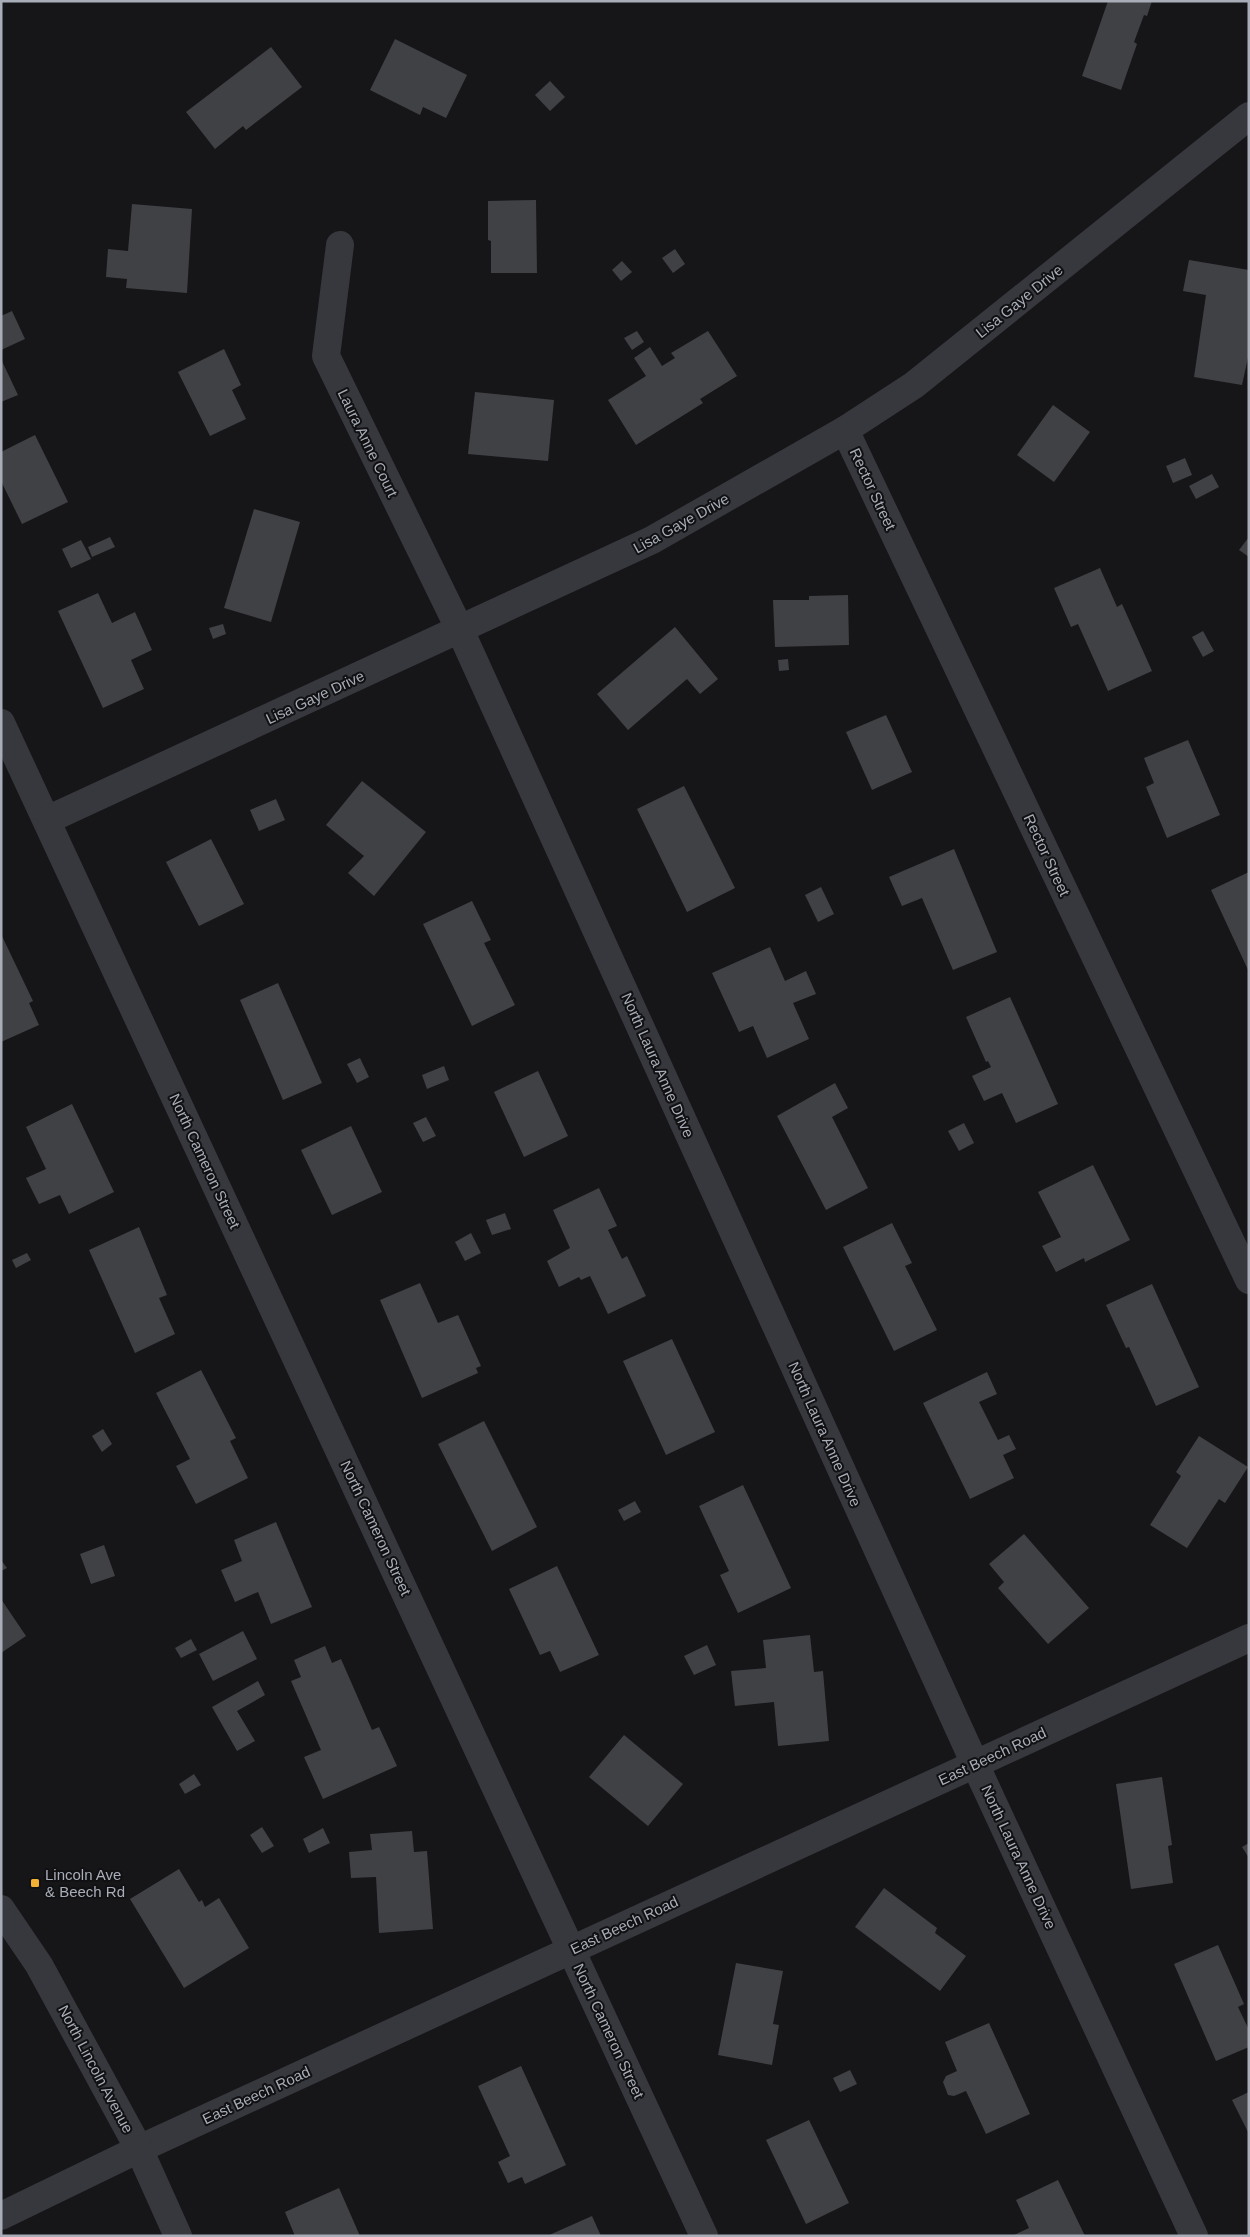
<svg xmlns="http://www.w3.org/2000/svg" width="1250" height="2237" font-family="Helvetica,sans-serif">
  <style>
    .building { fill: #404145 }
    .lines { fill: none; stroke-linecap: round; stroke-linejoin: round }
    .minor { stroke: #37383d; stroke-width: 28 }
    .tertiary { stroke: #37383d; stroke-width: 28 }
    .poi-dot { fill: #f2b134; stroke: #111113; stroke-width: 2 }
    .labels { text-anchor: middle; dominant-baseline: central; stroke-width: 4; stroke-linejoin: round; paint-order: stroke }
    .street-label { font-size: 15px; fill: #a8adb8; stroke: #111113 }
    .poi-label { font-size: 15px; fill: #a8adb8; stroke: #111113; text-anchor: start }
  </style>
  <rect width="100%" height="100%" fill="#161618"/>
  <g class="building">
    <path d="M1108,1H1152L1147,16L1144,15L1134,42L1137,44L1121,90L1082,76Z"/>
    <path d="M395,39L467,75L446,118L423,107L420,115L370,90Z"/>
    <path d="M271,47L302,87L246,130L243,126L215,149L186,112Z"/>
    <path d="M550,81L565,97L550,111L535,95Z"/>
    <path d="M536,200L537,273H491V241L488,240V201Z"/>
    <path d="M132,204L192,209L187,293L126,288L127,279L106,277L108,249L128,251Z"/>
    <path d="M675,249L685,264L673,273L662,258Z"/>
    <path d="M1189,260L1249,270V353L1242,385L1194,377L1206,295L1183,291Z"/>
    <path d="M622,261L632,272L621,281L612,270Z"/>
    <path d="M12,311L25,339L1,350V316Z"/>
    <path d="M637,331L644,342L632,350L624,338Z"/>
    <path d="M708,331L737,376L700,399L703,403L636,445L608,400L646,376L634,358L650,347L662,366L675,358L671,353Z"/>
    <path d="M224,349L241,385L232,390L246,419L210,436L178,372Z"/>
    <path d="M1,359L18,395L1,402Z"/>
    <path d="M475,392L554,400L548,461L468,454Z"/>
    <path d="M1053,405L1090,432L1054,482L1017,455Z"/>
    <path d="M35,435L68,502L22,524L1,481V452Z"/>
    <path d="M1185,458L1192,475L1173,483L1166,466Z"/>
    <path d="M1212,474L1219,487L1196,499L1189,486Z"/>
    <path d="M254,509L300,522L271,622L224,608Z"/>
    <path d="M110,537L115,547L92,557L88,547Z"/>
    <path d="M1249,537V557L1239,550Z"/>
    <path d="M81,540L91,559L71,568L62,549Z"/>
    <path d="M1100,568L1117,607L1122,604L1152,671L1108,691L1078,624L1071,627L1054,588Z"/>
    <path d="M98,593L112,623L135,612L152,650L131,660L144,689L103,708L58,611Z"/>
    <path d="M848,595L849,645L775,647L773,600H809V596Z"/>
    <path d="M223,624L226,634L213,639L209,628Z"/>
    <path d="M675,627L718,679L700,694L687,679L628,730L597,694Z"/>
    <path d="M1203,631L1214,651L1203,657L1192,637Z"/>
    <path d="M788,659L789,670L779,671L778,660Z"/>
    <path d="M886,715L912,772L872,790L846,732Z"/>
    <path d="M1188,740L1220,815L1167,838L1146,787L1154,783L1144,758Z"/>
    <path d="M362,781L426,832L374,896L348,873L364,856L326,825Z"/>
    <path d="M684,786L735,888L687,912L637,809Z"/>
    <path d="M276,799L285,820L259,831L250,810Z"/>
    <path d="M211,839L244,904L199,926L166,862Z"/>
    <path d="M954,849L997,952L953,970L922,898L902,906L889,877Z"/>
    <path d="M1249,872V972L1211,890Z"/>
    <path d="M821,887L834,914L818,922L805,895Z"/>
    <path d="M472,901L491,940L484,943L515,1005L472,1026L423,924Z"/>
    <path d="M1,934L33,1001L29,1003L39,1025L1,1042Z"/>
    <path d="M770,947L785,981L806,971L816,994L793,1003L809,1039L767,1058L753,1026L739,1032L712,973Z"/>
    <path d="M278,983L322,1083L283,1100L240,1000Z"/>
    <path d="M1010,997L1058,1104L1016,1123L1002,1093L984,1101L972,1076L991,1067L988,1061L986,1062L966,1017Z"/>
    <path d="M360,1058L369,1077L357,1083L347,1064Z"/>
    <path d="M444,1066L449,1080L427,1089L422,1075Z"/>
    <path d="M538,1071L568,1136L524,1157L494,1092Z"/>
    <path d="M835,1083L848,1108L832,1117L868,1188L826,1210L777,1116Z"/>
    <path d="M72,1104L114,1192L69,1214L60,1195L39,1204L26,1178L46,1169L26,1127Z"/>
    <path d="M426,1117L436,1136L423,1142L413,1123Z"/>
    <path d="M964,1123L974,1143L959,1151L948,1131Z"/>
    <path d="M351,1126L382,1192L332,1215L301,1150Z"/>
    <path d="M1093,1165L1130,1240L1085,1262L1084,1258L1056,1272L1042,1246L1061,1237L1038,1192Z"/>
    <path d="M599,1188L617,1226L608,1230L622,1259L627,1256L646,1296L608,1314L590,1276L581,1280L579,1277L559,1287L547,1261L570,1248L553,1210Z"/>
    <path d="M505,1213L511,1229L492,1235L486,1220Z"/>
    <path d="M892,1223L912,1263L905,1266L937,1330L894,1351L843,1247Z"/>
    <path d="M139,1227L167,1295L159,1298L175,1334L135,1353L89,1250Z"/>
    <path d="M471,1233L481,1253L465,1261L455,1242Z"/>
    <path d="M27,1253L31,1260L16,1268L12,1260Z"/>
    <path d="M420,1283L438,1323L458,1315L481,1366L476,1368L478,1373L422,1398L380,1300Z"/>
    <path d="M1152,1284L1199,1387L1156,1406L1129,1347L1126,1348L1106,1305Z"/>
    <path d="M672,1339L715,1432L666,1455L623,1361Z"/>
    <path d="M201,1370L236,1438L230,1441L248,1478L196,1504L176,1466L190,1459L156,1393Z"/>
    <path d="M987,1372L997,1394L979,1402L998,1440L1009,1435L1016,1449L1003,1455L1014,1478L970,1499L923,1403Z"/>
    <path d="M484,1421L537,1527L492,1551L438,1444Z"/>
    <path d="M103,1429L112,1444L102,1452L92,1436Z"/>
    <path d="M1199,1436L1248,1467L1225,1503L1219,1499L1187,1548L1150,1525L1181,1476L1176,1472Z"/>
    <path d="M743,1485L791,1588L738,1613L720,1575L729,1571L699,1506Z"/>
    <path d="M635,1501L641,1512L624,1521L618,1510Z"/>
    <path d="M276,1522L312,1607L271,1624L258,1592L235,1602L221,1570L242,1561L234,1540Z"/>
    <path d="M1024,1534L1089,1608L1048,1644L998,1588L1004,1582L989,1564Z"/>
    <path d="M104,1545L115,1576L91,1584L80,1554Z"/>
    <path d="M1,1560L7,1568L1,1571Z"/>
    <path d="M557,1566L599,1655L560,1672L550,1651L540,1655L509,1589Z"/>
    <path d="M1,1599L26,1636L1,1653Z"/>
    <path d="M243,1631L257,1659L213,1681L199,1654Z"/>
    <path d="M810,1635L814,1672L823,1671L829,1741L778,1746L774,1702L735,1706L731,1671L766,1668L763,1640Z"/>
    <path d="M191,1639L197,1650L181,1658L175,1648Z"/>
    <path d="M707,1645L716,1665L694,1675L684,1656Z"/>
    <path d="M325,1646L332,1663L341,1659L372,1730L379,1727L397,1766L323,1799L304,1757L321,1750L291,1681L301,1677L294,1660Z"/>
    <path d="M258,1681L265,1695L237,1711L255,1741L237,1751L212,1707Z"/>
    <path d="M624,1735L683,1784L648,1826L589,1777Z"/>
    <path d="M194,1774L201,1785L185,1794L179,1784Z"/>
    <path d="M1162,1777L1172,1845L1168,1846L1173,1883L1131,1889L1116,1784Z"/>
    <path d="M262,1827L274,1846L262,1853L250,1835Z"/>
    <path d="M323,1828L330,1843L309,1853L303,1839Z"/>
    <path d="M412,1831L414,1852L427,1851L433,1929L379,1933L376,1877L351,1878L349,1852L372,1850L370,1834Z"/>
    <path d="M1249,1843V1858L1242,1847Z"/>
    <path d="M179,1869L199,1902L202,1900L205,1907L219,1898L249,1948L184,1988L130,1899Z"/>
    <path d="M884,1888L937,1928L935,1933L966,1956L940,1991L855,1927Z"/>
    <path d="M1218,1945L1244,2004L1238,2007L1249,2030V2047L1216,2061L1174,1964Z"/>
    <path d="M736,1963L783,1971L773,2024L779,2025L772,2065L718,2055Z"/>
    <path d="M989,2023L1030,2114L986,2134L966,2091L954,2096L948,2095L943,2082L946,2076L957,2071L945,2042Z"/>
    <path d="M521,2066L566,2165L525,2184L522,2177L508,2183L498,2162L510,2156L478,2086Z"/>
    <path d="M850,2070L857,2084L840,2092L833,2078Z"/>
    <path d="M1249,2092V2134L1232,2100Z"/>
    <path d="M809,2120L849,2203L806,2224L766,2140Z"/>
    <path d="M1058,2180L1085,2236H1012L1029,2228L1016,2200Z"/>
    <path d="M339,2188L360,2236H295L285,2212Z"/>
    <path d="M592,2216L601,2236H547Z"/>
  </g>
  <g class="lines">
    <g class="minor">
      <path d="M340,245L326,356L460,630L975,1764L1194,2236"/>
      <path d="M845,430L1249,1280"/>
      <path d="M1,723L704,2236"/>
      <path d="M47,820L652,540L845,430L914,385L1249,116"/>
      <path d="M139,2149L1249,1638"/>
    </g>
    <g class="tertiary">
      <path d="M1,1909L39,1965L139,2149L178,2236"/>
      <path d="M1,2216L139,2149"/>
    </g>
  </g>
  <rect class="poi-dot" x="30" y="1878" width="10" height="10" rx="2.5"/>
  <g class="labels">
    <g class="street-label">
      <text transform="translate(1019 301) rotate(-39)">Lisa Gaye Drive</text>
      <text transform="translate(368 443) rotate(64)">Laura Anne Court</text>
      <text transform="translate(873 489) rotate(65)">Rector Street</text>
      <text transform="translate(681 523) rotate(-29)">Lisa Gaye Drive</text>
      <text transform="translate(315 697) rotate(-25)">Lisa Gaye Drive</text>
      <text transform="translate(1047 855) rotate(65)">Rector Street</text>
      <text transform="translate(658 1065) rotate(66)">North Laura Anne Drive</text>
      <text transform="translate(205 1161) rotate(65)">North Cameron Street</text>
      <text transform="translate(825 1434) rotate(66)">North Laura Anne Drive</text>
      <text transform="translate(376 1528) rotate(65)">North Cameron Street</text>
      <text transform="translate(992 1756) rotate(-25)">East Beech Road</text>
      <text transform="translate(1019 1857) rotate(65)">North Laura Anne Drive</text>
      <text transform="translate(624 1925) rotate(-25)">East Beech Road</text>
      <text transform="translate(609 2031) rotate(65)">North Cameron Street</text>
      <text transform="translate(96 2069) rotate(62)">North Lincoln Avenue</text>
      <text transform="translate(256 2095) rotate(-25)">East Beech Road</text>
    </g>
    <g class="poi-label">
      <text x="45" y="1874">Lincoln Ave<tspan x="45" dy="17">&amp; Beech Rd</tspan></text>
    </g>
  </g>
  <rect width="1250" height="2237" fill="none" stroke="#a8adb8" stroke-width="5"/>
</svg>
